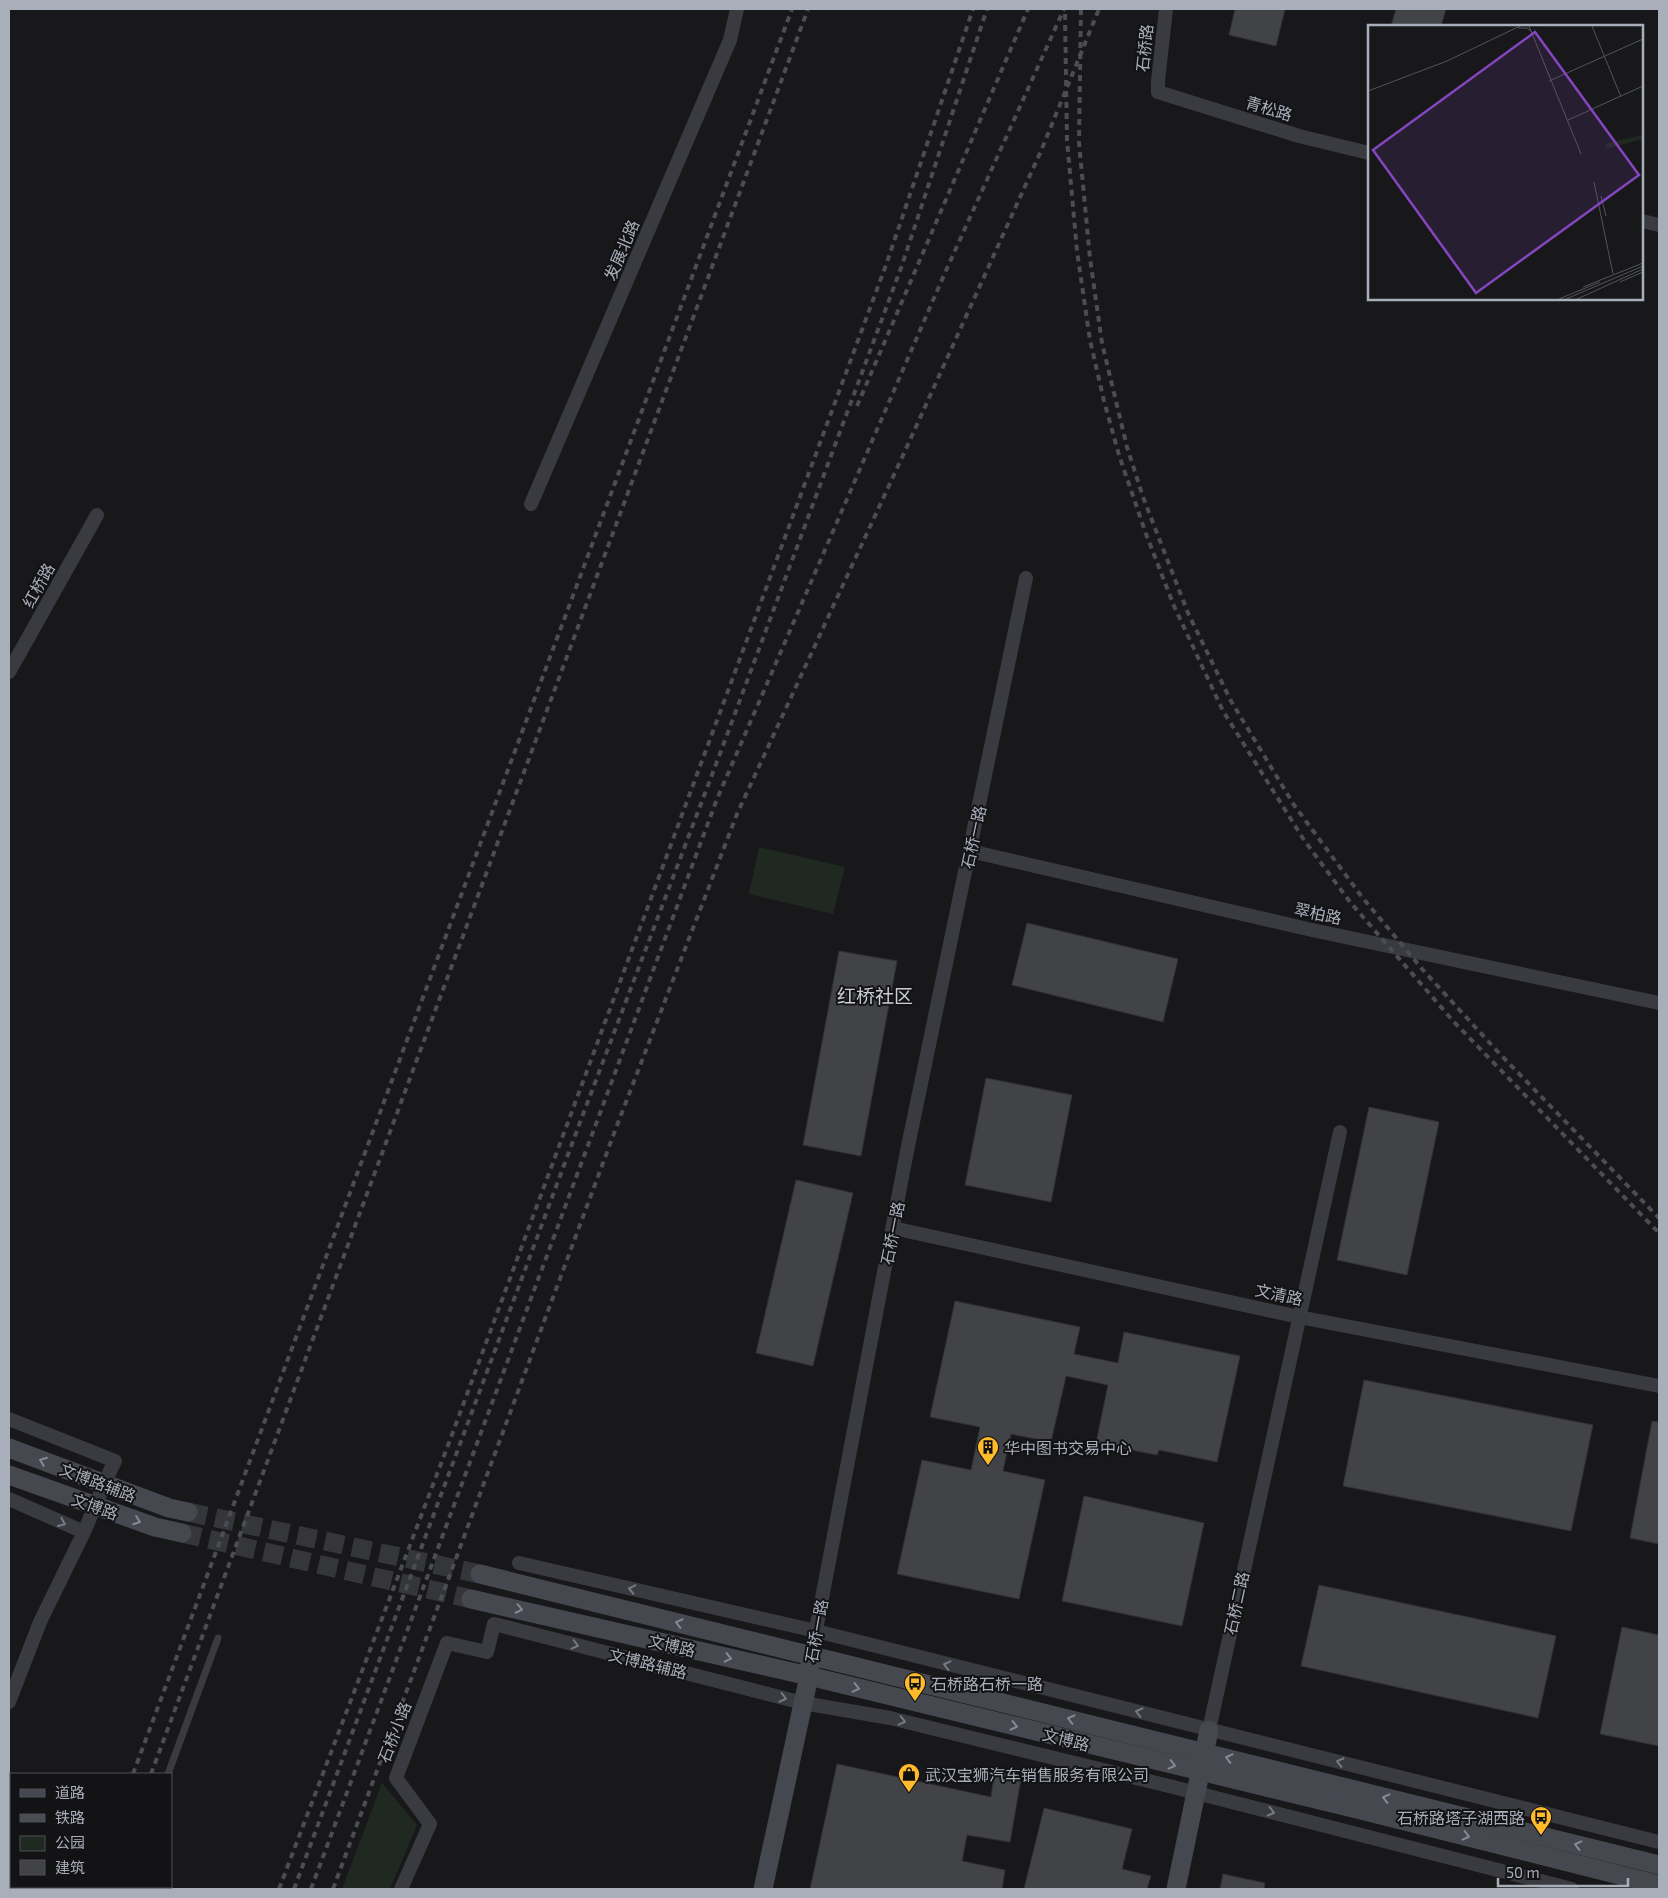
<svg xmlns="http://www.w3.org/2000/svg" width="1668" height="1898" font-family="'Exo 2','Noto Sans SC',sans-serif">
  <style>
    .green { fill: #1f2921 }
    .building { fill: #424347; stroke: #323236 }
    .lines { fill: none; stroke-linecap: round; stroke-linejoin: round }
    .secondary-tunnel { stroke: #35363a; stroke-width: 19; stroke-dasharray: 19 9; stroke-linecap: butt }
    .lane { stroke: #3a3b41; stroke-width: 7 }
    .street { stroke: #3a3b41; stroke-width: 14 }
    .secondary { stroke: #464850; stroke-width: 19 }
    .rail { stroke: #4b4d55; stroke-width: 4; stroke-dasharray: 6 5; stroke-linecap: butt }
    .street-bridge { stroke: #3a3b41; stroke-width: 14 }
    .oneway { stroke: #868a96 }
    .oneway2 { stroke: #777a84 }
    .labels { text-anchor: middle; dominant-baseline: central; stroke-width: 4; stroke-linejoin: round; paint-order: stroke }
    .street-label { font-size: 16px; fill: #a9aebb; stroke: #131315 }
    .poi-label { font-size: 16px; fill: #a9aebb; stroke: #131315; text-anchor: start }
    .quarter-label { font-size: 19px; fill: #cacdd6; stroke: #131315 }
    .inset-road { fill: none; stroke: #52545a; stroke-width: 1 }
    .view { fill: #8446be; fill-opacity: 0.15; stroke: #8446be; stroke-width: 2.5 }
    .inset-edge { fill: none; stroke: #a9aebb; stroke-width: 2.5 }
  </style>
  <rect width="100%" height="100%" fill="#18181a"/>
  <g class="green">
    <path d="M759,847L845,867L833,914L749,894Z"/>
    <path d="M382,1783L417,1825L390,1889H342Z"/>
  </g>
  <g class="building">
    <path d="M1235,9H1285L1276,46L1229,35Z"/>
    <path d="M1396,9H1446L1441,26H1391Z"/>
    <path d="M1027,923L1178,959L1163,1022L1012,985Z"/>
    <path d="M839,951L897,961L861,1156L803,1145Z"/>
    <path d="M986,1078L1072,1095L1051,1202L965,1185Z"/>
    <path d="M1369,1107L1439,1122L1407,1275L1337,1260Z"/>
    <path d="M796,1180L853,1193L813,1366L756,1353Z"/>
    <path d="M955,1301L1080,1327L1074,1354L1118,1363L1124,1332L1240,1356L1217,1462L1159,1450L1157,1455L1096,1443L1108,1385L1066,1376L1051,1442L1011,1434L1003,1471L1045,1480L1019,1599L897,1574L922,1460L971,1470L980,1427L930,1417Z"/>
    <path d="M1364,1380L1593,1425L1571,1531L1343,1486Z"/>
    <path d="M1652,1421L1659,1422V1544L1630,1538Z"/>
    <path d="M1084,1496L1204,1523L1182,1626L1062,1601Z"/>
    <path d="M1319,1585L1556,1636L1538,1718L1301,1666Z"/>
    <path d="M1622,1627L1659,1635V1746L1600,1734Z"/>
    <path d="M837,1764L991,1797L995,1769L1022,1773L1010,1842L967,1835L962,1861L1005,1870L1002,1889H810Z"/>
    <path d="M1044,1808L1132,1829L1122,1869L1151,1876L1147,1889H1024Z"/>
    <path d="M1223,1874L1265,1883L1264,1889H1220Z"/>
  </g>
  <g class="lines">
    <g class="secondary-tunnel">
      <path d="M188,1512L480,1574"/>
      <path d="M182,1533L471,1599"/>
    </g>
    <g class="lane">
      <path d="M168,1774L218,1638"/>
      <path d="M126,1889L127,1887"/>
    </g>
    <g class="street">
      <path d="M1166,9L1158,81V92L1299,136L1369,153"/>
      <path d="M1642,221L1659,225"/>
      <path d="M531,504L730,40L737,9"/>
      <path d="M9,672L97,515"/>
      <path d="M970,851L1312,930L1659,1003"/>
      <path d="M893,1228L1299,1317L1659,1386"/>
      <path d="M9,1419L115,1461L110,1471"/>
      <path d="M9,1499L84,1532L40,1622L9,1702"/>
      <path d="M519,1563L816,1631L1659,1842"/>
      <path d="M811,1656L907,1151L1026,578"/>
      <path d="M1209,1730L1340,1132"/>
      <path d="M401,1889L430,1824L396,1778L447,1643L487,1652L494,1624L803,1703L890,1718L1173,1787L1572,1889"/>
    </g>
    <g class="secondary">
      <path d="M9,1448L169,1508L188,1512"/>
      <path d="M9,1475L155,1527L182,1533"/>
      <path d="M480,1574L1659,1865"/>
      <path d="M471,1599L809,1676L1361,1810L1659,1885"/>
      <path d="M763,1889L809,1676L810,1664"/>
      <path d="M1176,1889L1209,1730"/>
    </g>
    <g class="rail">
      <path d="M1081,9L1079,143L1090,258L1102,343L1127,447L1143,497L1188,613L1231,701L1294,805L1362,897L1423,970L1498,1052L1659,1218"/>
      <path d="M1065,14L1067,140L1077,251L1090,340L1104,401L1119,455L1146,534L1174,606L1223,711L1304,840L1350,902L1454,1022L1659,1233"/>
      <path d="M857,406L1028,9"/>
      <path d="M133,1774L792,9"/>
      <path d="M151,1774L808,9"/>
      <path d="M89,1889L90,1887"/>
      <path d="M108,1889L109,1887"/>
      <path d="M279,1889L450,1440L886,265L973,9"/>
      <path d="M294,1889L582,1117L718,759L901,268L987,9"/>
      <path d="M311,1889L717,799L944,275L1064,9"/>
      <path d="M333,1889L616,1128L737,814L905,451L1041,151L1099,9"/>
    </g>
    <path class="street-bridge" d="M84,1532L110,1471"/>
  </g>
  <defs><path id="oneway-chevron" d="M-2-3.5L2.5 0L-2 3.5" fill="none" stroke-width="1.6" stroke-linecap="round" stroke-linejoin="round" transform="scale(1.25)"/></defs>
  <g class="oneway">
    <use href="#oneway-chevron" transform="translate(43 1461) rotate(-159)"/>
    <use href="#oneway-chevron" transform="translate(137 1521) rotate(20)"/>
    <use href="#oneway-chevron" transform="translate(519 1609) rotate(12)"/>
    <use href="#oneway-chevron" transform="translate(679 1623) rotate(-166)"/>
    <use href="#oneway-chevron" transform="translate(728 1658) rotate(13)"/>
    <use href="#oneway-chevron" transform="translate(856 1688) rotate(14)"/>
    <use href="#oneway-chevron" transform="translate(1071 1719) rotate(-166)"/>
    <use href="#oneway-chevron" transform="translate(1014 1726) rotate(14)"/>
    <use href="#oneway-chevron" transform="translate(1229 1758) rotate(-166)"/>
    <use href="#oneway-chevron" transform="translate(1172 1765) rotate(14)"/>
    <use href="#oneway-chevron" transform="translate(1386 1798) rotate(-166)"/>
    <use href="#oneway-chevron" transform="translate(1466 1836) rotate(14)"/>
    <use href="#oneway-chevron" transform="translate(1578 1845) rotate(-166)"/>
  </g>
  <g class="oneway2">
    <use href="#oneway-chevron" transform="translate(62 1523) rotate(24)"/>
    <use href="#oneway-chevron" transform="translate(632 1589) rotate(-167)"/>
    <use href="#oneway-chevron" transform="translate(575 1645) rotate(14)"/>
    <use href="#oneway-chevron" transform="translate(947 1665) rotate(-166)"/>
    <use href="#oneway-chevron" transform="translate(783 1698) rotate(14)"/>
    <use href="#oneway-chevron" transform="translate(1139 1712) rotate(-166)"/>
    <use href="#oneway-chevron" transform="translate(902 1721) rotate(14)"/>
    <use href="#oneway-chevron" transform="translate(1340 1762) rotate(-166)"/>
    <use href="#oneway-chevron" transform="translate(1271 1812) rotate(14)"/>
  </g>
  <defs>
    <g id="building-pin" transform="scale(1.125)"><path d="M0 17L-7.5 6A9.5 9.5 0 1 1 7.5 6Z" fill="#ffbb2b" stroke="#131315"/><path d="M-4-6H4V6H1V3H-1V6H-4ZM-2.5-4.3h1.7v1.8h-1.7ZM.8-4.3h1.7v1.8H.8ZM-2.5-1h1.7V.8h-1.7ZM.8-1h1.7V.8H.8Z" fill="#111"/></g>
    <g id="bus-pin" transform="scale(1.125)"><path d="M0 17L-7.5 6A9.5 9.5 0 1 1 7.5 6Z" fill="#ffbb2b" stroke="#131315"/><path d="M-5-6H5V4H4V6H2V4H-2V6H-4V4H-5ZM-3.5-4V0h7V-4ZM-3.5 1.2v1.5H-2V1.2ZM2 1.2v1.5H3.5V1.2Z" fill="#111"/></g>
    <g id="shop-pin" transform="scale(1.125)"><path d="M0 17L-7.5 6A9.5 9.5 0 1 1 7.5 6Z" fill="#ffbb2b" stroke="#131315"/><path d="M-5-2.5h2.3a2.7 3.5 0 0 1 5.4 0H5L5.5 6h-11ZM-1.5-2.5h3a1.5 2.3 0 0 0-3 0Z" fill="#111"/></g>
  </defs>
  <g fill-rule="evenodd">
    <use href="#building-pin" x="988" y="1447"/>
    <use href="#bus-pin" x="915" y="1683"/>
    <use href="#shop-pin" x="909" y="1774"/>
    <use href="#bus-pin" x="1541" y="1817"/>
  </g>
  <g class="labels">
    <g class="street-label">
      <text transform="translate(1144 48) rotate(-84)">石桥路</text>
      <text transform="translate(1269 108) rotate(17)">青松路</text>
      <text transform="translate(621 250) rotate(-67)">发展北路</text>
      <text transform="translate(38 585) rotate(-61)">红桥路</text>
      <text transform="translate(973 837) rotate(-78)">石桥一路</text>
      <text transform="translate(1318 913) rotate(12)">翠柏路</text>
      <text transform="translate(892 1233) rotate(-79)">石桥一路</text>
      <text transform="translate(1279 1294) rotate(12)">文清路</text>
      <text transform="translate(98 1482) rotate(21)">文博路辅路</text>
      <text transform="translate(95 1506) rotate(20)">文博路</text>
      <text transform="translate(1236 1603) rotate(-78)">石桥二路</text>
      <text transform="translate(816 1631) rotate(-80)">石桥一路</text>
      <text transform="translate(672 1645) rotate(13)">文博路</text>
      <text transform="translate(648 1663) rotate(14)">文博路辅路</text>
      <text transform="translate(394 1732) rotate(-69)">石桥小路</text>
      <text transform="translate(1066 1739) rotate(14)">文博路</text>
    </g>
    <g class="poi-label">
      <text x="1004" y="1447">华中图书交易中心</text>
      <text x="931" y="1683">石桥路石桥一路</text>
      <text x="925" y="1774">武汉宝狮汽车销售服务有限公司</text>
      <text x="1525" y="1817" text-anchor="end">石桥路塔子湖西路</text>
    </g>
    <g class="quarter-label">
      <text x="875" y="995">红桥社区</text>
    </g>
  </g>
  <g transform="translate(1368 25)">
    <rect width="275" height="275" fill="#18181a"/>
    <path d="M275,110V114L237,124L239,118Z" fill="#1f2921"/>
    <path class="inset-road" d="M161,1L213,129M224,1L253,72M150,3H159L164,7M181,56L275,14M0,66L79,36L152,1M200,95L275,61M226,157L245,249M233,171L238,191M252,257L275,247M215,262L275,238M191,274L232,257M198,274L275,241M209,274L275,244"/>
    <path class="view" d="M167,7L271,150L108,268L5,125Z"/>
    <rect width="275" height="275" class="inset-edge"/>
  </g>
  <rect width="1668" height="1898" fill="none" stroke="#a9aebb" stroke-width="20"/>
  <rect x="10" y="1773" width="162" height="115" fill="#131315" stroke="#4f5157"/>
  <rect x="20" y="1789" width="25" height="8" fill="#464850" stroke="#4f5157"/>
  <text x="55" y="1798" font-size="15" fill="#a9aebb">道路</text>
  <rect x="20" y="1814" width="25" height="8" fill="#4b4d55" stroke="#4f5157"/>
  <text x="55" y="1823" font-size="15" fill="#a9aebb">铁路</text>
  <rect x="20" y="1836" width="25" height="15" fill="#1f2921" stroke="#4f5157"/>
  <text x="55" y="1848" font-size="15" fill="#a9aebb">公园</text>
  <rect x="20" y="1860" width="25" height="15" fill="#424347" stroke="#4f5157"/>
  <text x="55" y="1873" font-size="15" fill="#a9aebb">建筑</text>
  <path d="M1498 1878v8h130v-8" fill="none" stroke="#a9aebb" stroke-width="2.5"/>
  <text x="1506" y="1878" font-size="15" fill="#a9aebb" stroke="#131315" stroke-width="4" paint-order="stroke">50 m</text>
</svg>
